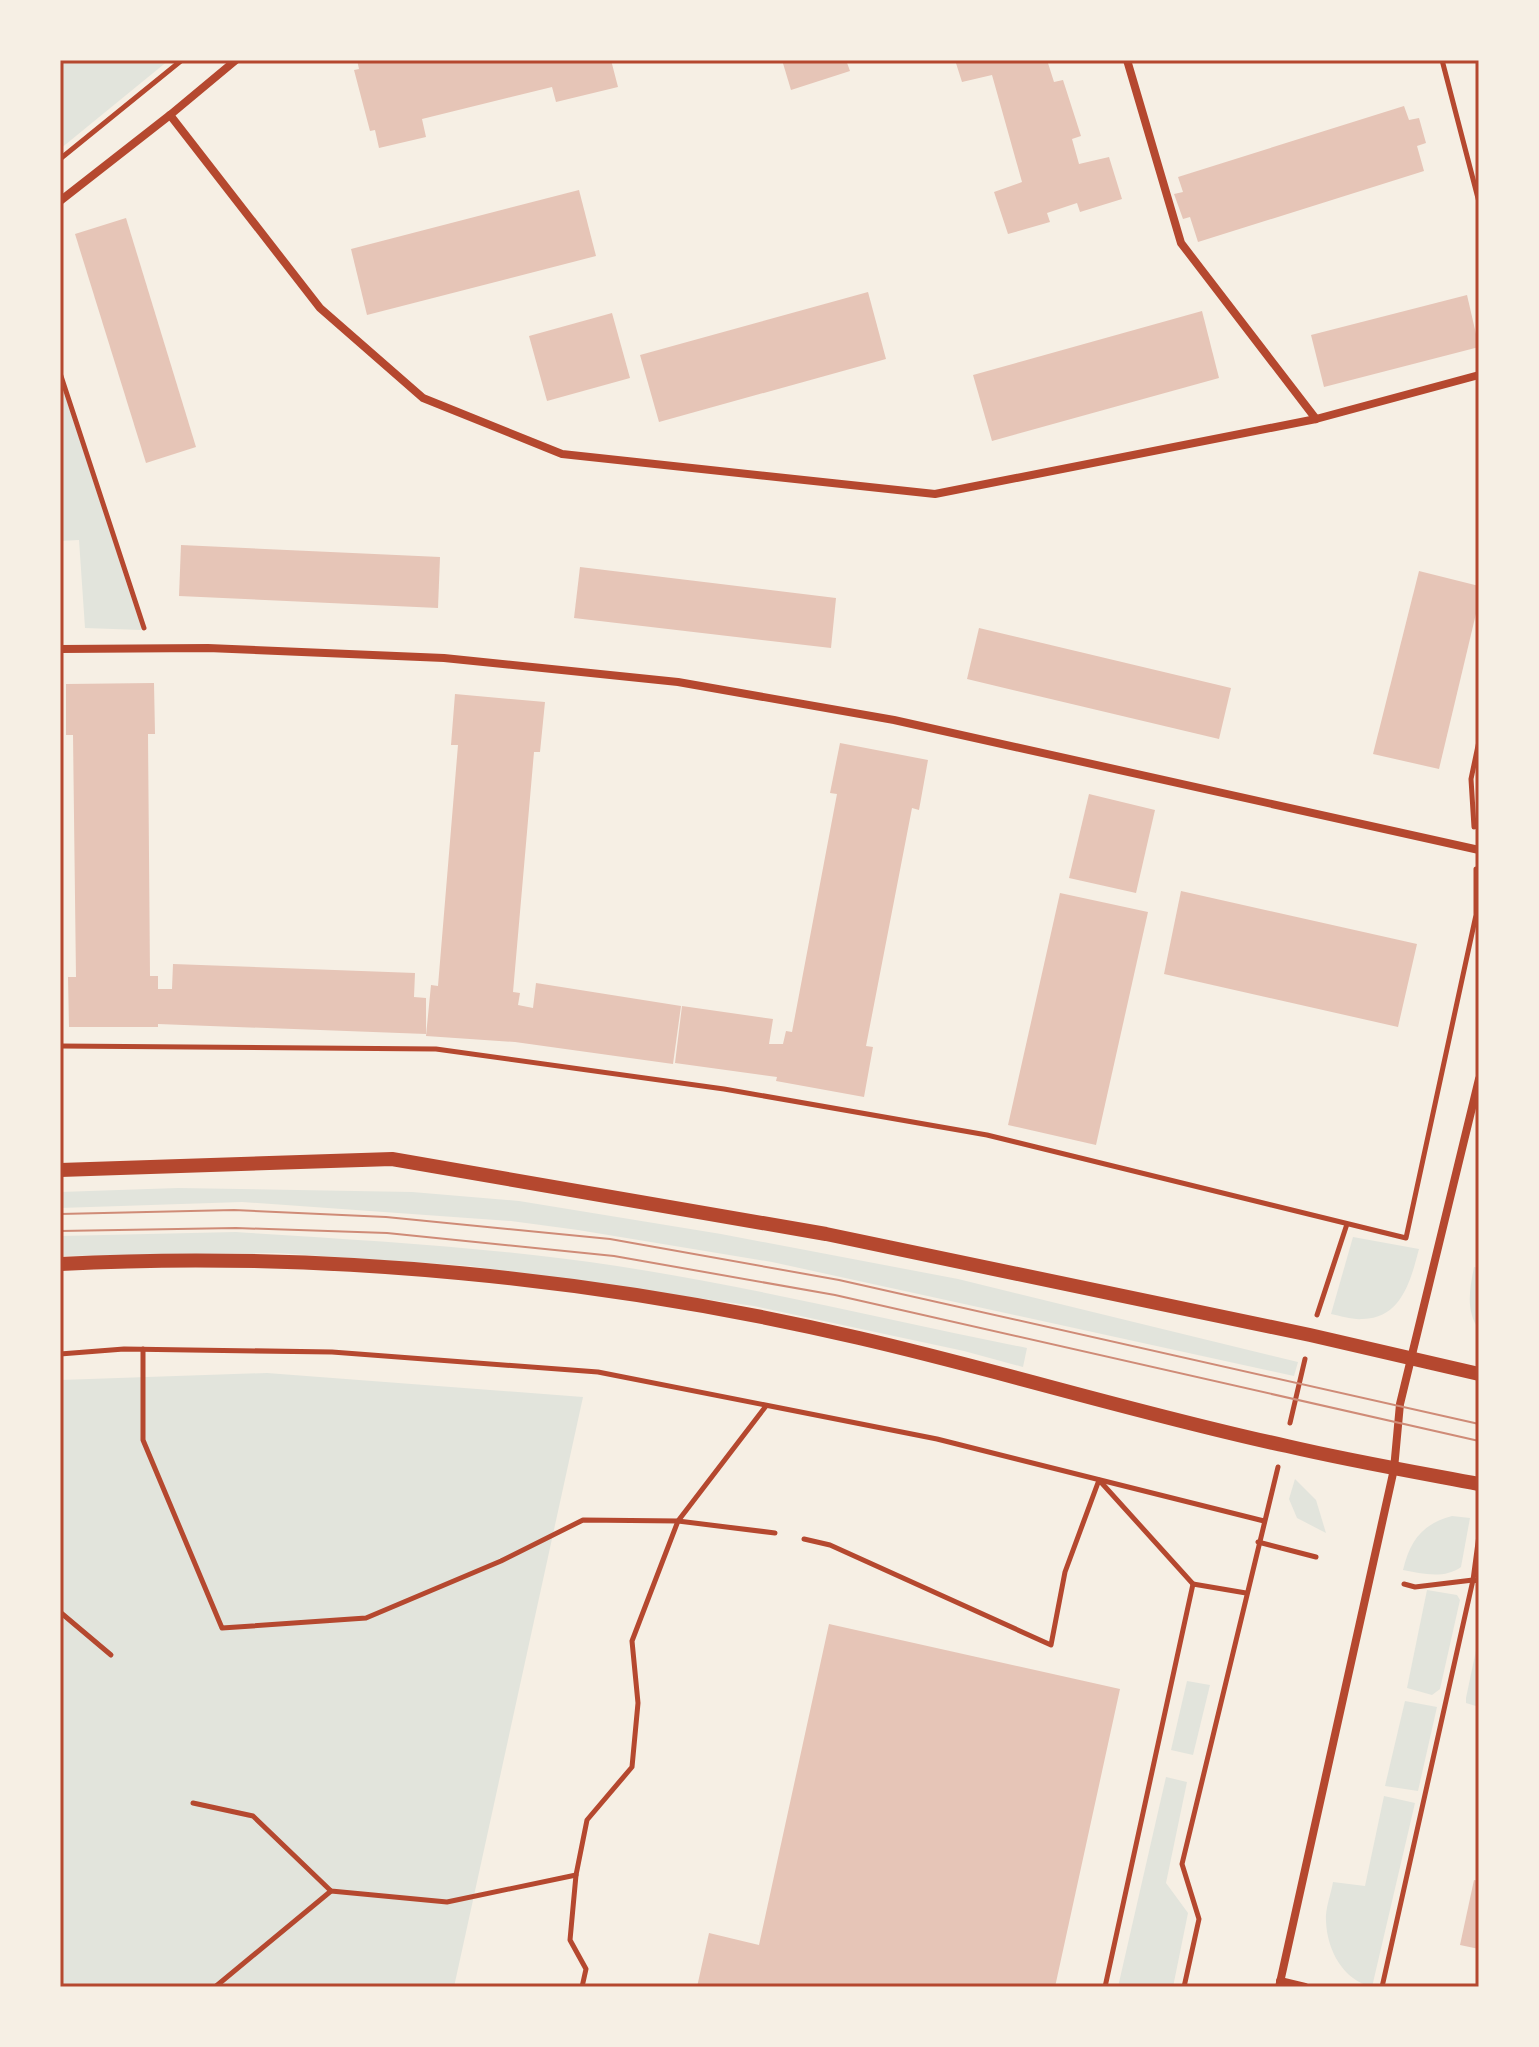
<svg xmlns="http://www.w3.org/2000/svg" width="1539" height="2047" font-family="'Public Sans',sans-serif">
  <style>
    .green { fill: #e2e4dc }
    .building { fill: #e6c5b7 }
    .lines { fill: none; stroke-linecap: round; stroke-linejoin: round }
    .path { stroke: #b5482f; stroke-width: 5 }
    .minor { stroke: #b5482f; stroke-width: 8 }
    .tertiary { stroke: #b5482f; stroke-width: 14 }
    .tram { stroke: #cf8b77; stroke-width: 2 }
    .neatline { fill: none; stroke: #b5482f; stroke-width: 3 }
  </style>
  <rect width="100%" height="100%" fill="#f6efe4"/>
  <g class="green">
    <path d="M60,60H169L60,149Z"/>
    <path d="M60,380L142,630L85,628L79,540L60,541Z"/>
    <path d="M178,1188L412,1192L519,1201L721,1234L958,1279L1298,1362L1294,1376L772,1262L578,1230L511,1221L242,1202L60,1208V1192Z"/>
    <path d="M236,1232C363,1240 490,1247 617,1266C755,1287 890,1321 1027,1348L1023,1367L964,1351L754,1306L470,1266L277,1253L60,1256V1236Z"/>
    <path d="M1353,1237L1419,1249C1411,1279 1402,1318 1363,1319C1353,1320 1341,1316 1331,1314Z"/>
    <path d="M1474,1267L1479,1268V1330C1465,1309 1470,1289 1474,1267Z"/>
    <path d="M267,1373L583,1397L454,1987H60V1380Z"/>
    <path d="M1295,1479L1316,1500L1326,1533L1297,1518L1289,1499Z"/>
    <path d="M1452,1516L1470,1518L1461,1567C1445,1579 1422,1574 1403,1570C1410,1541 1422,1524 1452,1516Z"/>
    <path d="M1427,1590L1457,1595L1460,1600L1440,1689L1432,1695L1407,1688Z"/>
    <path d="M1479,1636V1707L1466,1703V1698Z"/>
    <path d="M1187,1681L1210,1685L1193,1755L1171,1750Z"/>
    <path d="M1405,1701L1437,1707L1418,1791L1385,1786Z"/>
    <path d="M1166,1777L1187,1782L1166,1883L1188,1913L1173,1987H1118Z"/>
    <path d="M1384,1796L1415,1803L1372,1987C1343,1980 1327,1950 1326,1921C1325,1909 1331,1894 1333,1882L1365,1886Z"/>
  </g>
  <g class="building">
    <path d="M357,60H611L618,87L556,102L552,87L422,119L426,137L379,148L375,130L370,131L354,70L359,69Z"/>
    <path d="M782,60H846L850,71L791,90Z"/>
    <path d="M955,60H1047L1054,82L1063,80L1081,136L1072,139L1079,164L1109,157L1122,199L1080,212L1077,203L1047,213L1050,222L1008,234L994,192L1022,182L992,75L962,82Z"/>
    <path d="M1404,106L1409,120L1419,118L1426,143L1417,146L1424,171L1198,242L1190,217L1183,219L1174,194L1183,192L1178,177Z"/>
    <path d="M579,190L596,256L367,315L351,249Z"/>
    <path d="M126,218L196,447L146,463L75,234Z"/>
    <path d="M868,292L886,359L659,422L640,355Z"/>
    <path d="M1467,295L1479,347L1324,387L1311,335Z"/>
    <path d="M1202,311L1219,378L992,441L973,375Z"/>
    <path d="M612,313L630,378L547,401L529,336Z"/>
    <path d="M181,545L440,557L438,608L179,596Z"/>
    <path d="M580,567L836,598L831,648L574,618Z"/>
    <path d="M1419,571L1479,586V601L1439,769L1373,754Z"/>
    <path d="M979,628L1231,688L1219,739L967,679Z"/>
    <path d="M154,683L155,734H148L150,976H158V989H172L173,964L415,973L414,997L426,998V1034L158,1024V1027H69L68,977H76L73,735H66V684Z"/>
    <path d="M455,694L545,702L540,752H534L513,992L520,993L518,1005L533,1008L536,983L681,1006L673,1064L515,1042L426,1036L431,985L438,986L458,745H451Z"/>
    <path d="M840,743L928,760L919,810L912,808L866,1046L873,1047L864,1097L776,1081L777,1077L675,1063L682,1006L773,1019L769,1044H783L786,1031L792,1032L837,794L830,793Z"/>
    <path d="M1089,794L1155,810L1136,893L1069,878Z"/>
    <path d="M1181,891L1417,944L1398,1027L1164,974Z"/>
    <path d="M1060,893L1148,912L1096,1145L1008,1125Z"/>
    <path d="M829,1624L1120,1689L1055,1987H697L709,1933L759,1945Z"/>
    <path d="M1474,1880L1479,1881V1949L1460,1945Z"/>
  </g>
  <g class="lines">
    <g class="path">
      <path d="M1442,60L1479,202"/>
      <path d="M60,159L182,60"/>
      <path d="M60,373L144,628"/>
      <path d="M1474,827L1471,779L1479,741"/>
      <path d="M60,1046L436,1049L724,1089L987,1135L1406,1238L1476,915V869"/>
      <path d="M1317,1315L1347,1224"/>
      <path d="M143,1349V1440L222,1628L366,1618L501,1561L583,1520L678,1521L775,1533"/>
      <path d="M60,1354L124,1349L332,1352L598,1372L937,1439L1264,1521"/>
      <path d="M1290,1423L1305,1359"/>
      <path d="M804,1539L830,1545L1051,1645L1065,1572L1099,1480L1193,1584"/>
      <path d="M1258,1542L1316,1557"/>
      <path d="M1404,1584L1415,1587L1473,1580L1479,1581"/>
      <path d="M60,1612L111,1655"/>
      <path d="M193,1803L253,1816L331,1891L447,1902L576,1875"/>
      <path d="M215,1987L331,1891"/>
      <path d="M582,1987L586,1969L570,1940L576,1875L587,1820L632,1767L638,1703L632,1641L678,1521L766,1406"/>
      <path d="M1105,1987L1193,1584L1246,1593"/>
      <path d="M1184,1987L1199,1919L1182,1864L1278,1467"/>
      <path d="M1382,1987L1473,1580L1479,1535"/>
    </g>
    <g class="minor">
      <path d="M1127,60L1181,243L1316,419"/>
      <path d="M170,115L320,308L423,398L562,454L935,494L1316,419L1479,375"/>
      <path d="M60,201L170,115L236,60"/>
      <path d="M60,649L208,648L444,658L678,682L894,720L1479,850"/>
      <path d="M1280,1981L1305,1987"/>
      <path d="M1279,1987L1394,1469L1400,1404L1479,1079"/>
    </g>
    <g class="tertiary">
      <path d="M60,1170L392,1159L826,1234L1310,1335L1479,1374"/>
      <path d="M60,1264C323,1250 602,1278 859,1338C1002,1371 1143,1415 1287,1446C1351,1461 1415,1472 1479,1484"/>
    </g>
    <g class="tram">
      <path d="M60,1214L234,1210L386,1217L610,1239L839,1280L1479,1424"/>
      <path d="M60,1231L236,1228L387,1233L614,1256L835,1295L1479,1441"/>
    </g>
  </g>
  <rect width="1539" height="2047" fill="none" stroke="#f6efe4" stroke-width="124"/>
  <rect x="62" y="62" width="1415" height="1923" class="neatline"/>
</svg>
